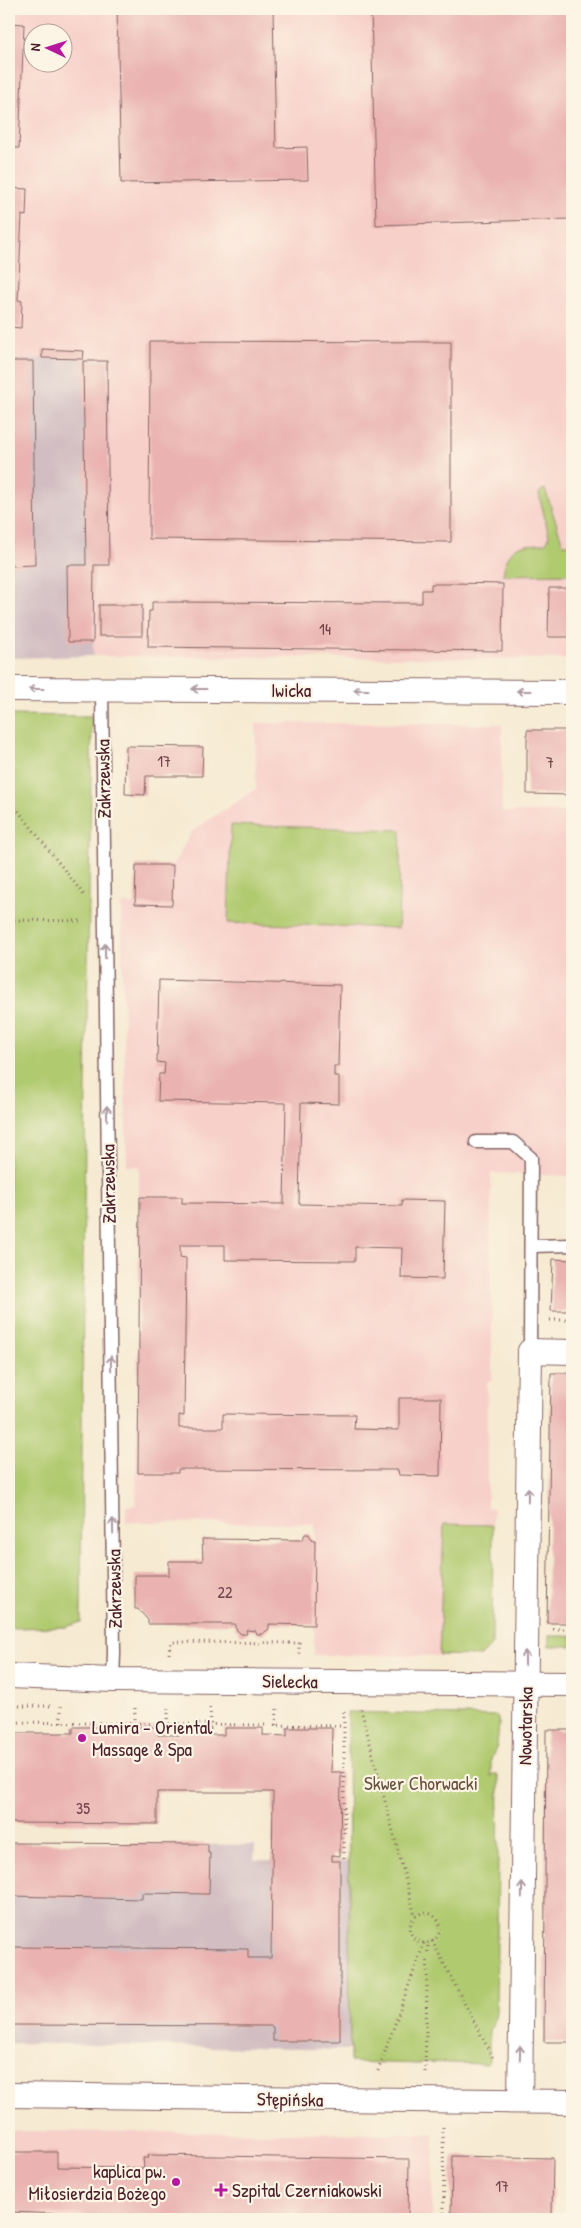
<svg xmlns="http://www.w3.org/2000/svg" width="581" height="2228" font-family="'Patrick Hand',sans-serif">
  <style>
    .built { fill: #f7d0ca; fill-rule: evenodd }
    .industrial { fill: #d2bec2 }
    .green { fill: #b0ca6f; stroke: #7d744d }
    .building { fill: #eab3b1 }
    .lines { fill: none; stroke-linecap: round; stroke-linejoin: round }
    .lane-casing { stroke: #866665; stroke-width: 15 }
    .street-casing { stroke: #866665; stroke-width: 26 }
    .path { stroke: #866665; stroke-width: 3; stroke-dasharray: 1 4; stroke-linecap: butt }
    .lane { stroke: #fff; stroke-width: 12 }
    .street { stroke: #fff; stroke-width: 24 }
    .oneway { stroke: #ae9aa0 }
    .poi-dot { fill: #b5179e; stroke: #fcf5e5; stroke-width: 2 }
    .labels { text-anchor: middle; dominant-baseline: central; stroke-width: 4.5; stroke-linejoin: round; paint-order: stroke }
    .number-label { font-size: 16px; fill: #72444c }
    .street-label { font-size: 19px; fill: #4a1f2b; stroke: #fcf5e5 }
    .poi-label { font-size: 19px; fill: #4a1f2b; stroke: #fcf5e5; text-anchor: start }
    .park-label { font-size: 19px; fill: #69523f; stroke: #fcf5e5 }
  </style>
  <rect width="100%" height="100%" fill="#fcf5e5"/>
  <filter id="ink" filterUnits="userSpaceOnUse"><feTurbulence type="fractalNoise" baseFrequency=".02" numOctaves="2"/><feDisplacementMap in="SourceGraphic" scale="10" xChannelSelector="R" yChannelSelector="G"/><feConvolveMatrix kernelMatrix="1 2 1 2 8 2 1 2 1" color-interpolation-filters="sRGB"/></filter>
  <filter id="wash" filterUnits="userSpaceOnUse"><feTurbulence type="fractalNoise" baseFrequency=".0096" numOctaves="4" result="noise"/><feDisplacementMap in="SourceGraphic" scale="20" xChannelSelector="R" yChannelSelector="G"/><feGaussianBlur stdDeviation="1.12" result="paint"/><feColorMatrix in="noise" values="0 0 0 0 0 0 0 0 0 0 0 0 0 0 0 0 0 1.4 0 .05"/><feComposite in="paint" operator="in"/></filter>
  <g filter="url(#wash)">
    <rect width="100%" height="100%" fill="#f6ead2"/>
    <g class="built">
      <path d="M9,9H572V659L93,656L94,565H108L107,360L42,358L9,361ZM32,32H62V62H32Z"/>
      <path d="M256,723L502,724V812H572V1176L491,1173L490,1295H492V1381L487,1382V1507L493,1509L492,1644L481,1656L314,1655L315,1524L126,1522V1506L136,1505L139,1166H127L121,904L172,905L173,865L192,831L256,789Z"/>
      <path d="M9,2131L434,2134L432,2219H9Z"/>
    </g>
    <g class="industrial">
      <path d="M42,358L108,360L109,565L94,566L93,656L9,658V361Z"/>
      <path d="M9,1843L255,1845L254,1860L351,1861L350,2050L9,2043Z"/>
    </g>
    <g class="green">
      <path d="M545,489L563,544H572V574L503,575C505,561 510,546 526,545C533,544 540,545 547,542L549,536L539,494L541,491Z"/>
      <path d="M9,715L92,716L83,1268L81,1622L66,1627L9,1628Z"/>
      <path d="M231,825L401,830L398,928L228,923Z"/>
      <path d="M444,1524L493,1525L492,1644L481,1656L439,1655Z"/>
      <rect x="549" y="1636" width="23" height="10"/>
      <path d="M348,1712L497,1716L499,1724L497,1746L491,1759V1777L493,1774H497L499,1780L496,2012L494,2023L489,2030V2060L487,2064L421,2062V2064L350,2062Z"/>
    </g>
    <g id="blocks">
      <g class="building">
        <path d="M117,9H273L276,148L307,147L308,180L121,183Z"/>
        <path d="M371,9H572V252H571L569,219L376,225Z"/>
        <path d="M9,23L24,24L19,148H9Z"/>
        <path d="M9,188L27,189L26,216L22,215L18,300L22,301L21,328L9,327Z"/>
        <path d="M150,341L451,342V542L149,539Z"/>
        <path d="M42,349L84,351L83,359L42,358Z"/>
        <path d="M9,361H33L35,565L9,566Z"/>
        <path d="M83,361H107L109,565H94L93,642H68L67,565H86Z"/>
        <path d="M451,583L503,584L502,651L148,647L149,611H152V602L422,603V590H431V584H450Z"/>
        <path d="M549,588H572V637H548Z"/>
        <rect x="99" y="605" width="43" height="31"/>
        <path d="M527,730H572V795L527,794Z"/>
        <path d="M126,746L203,747L202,776H146L145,795L125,794Z"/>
        <path d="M136,865H173L172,905L135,904Z"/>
        <path d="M159,980L340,985L338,1066H334V1076H339V1104L301,1103L299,1204L402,1206V1200L445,1201L443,1279L401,1278L402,1248L355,1247V1261L225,1260V1245H180V1257L186,1258L184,1416L179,1415V1428H223V1414L355,1415L354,1429L399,1430V1398H441L440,1476L399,1475L398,1470L178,1469V1473H138L140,1197H182V1203L284,1204L286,1103L158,1101L159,1074H164L165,1063L157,1062Z"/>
        <path d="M553,1259L572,1260V1311H551Z"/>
        <path d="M551,1373H572V1623H547Z"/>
        <path d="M305,1534H309L312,1540H315L314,1625L269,1624V1629L262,1634H257L256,1631L246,1630L247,1634H241L235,1628V1624H148V1620L138,1609H135V1575H169V1561H203L202,1539L302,1540Z"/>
        <path d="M73,1727H158V1735H180V1728H211L210,1735H224V1728H263V1735L287,1736V1728H332L331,1772H341L340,1856L332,1855V1861H340V2041H273V2027L271,2026L9,2025V1947L248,1949V1958H271L273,1792H157V1824L9,1823V1733H73Z"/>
        <path d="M546,1730H572V2042H544Z"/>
        <path d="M9,1843L208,1844V1853H210L209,1894L142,1893V1899L9,1896Z"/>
        <path d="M9,2152H57V2167L144,2168L143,2158H149L148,2155L409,2159L408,2219H87V2215L9,2212Z"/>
        <path d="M452,2156L553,2158L552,2216L469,2215V2219H451Z"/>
      </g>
    </g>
  </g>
  <g filter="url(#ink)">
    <use href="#blocks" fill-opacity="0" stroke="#866665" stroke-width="1"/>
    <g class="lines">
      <g class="lane-casing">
        <g id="lane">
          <path d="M102,688L114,1653L113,1680"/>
          <path d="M476,1142H513L531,1158L530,1351"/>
          <path d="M531,1246L572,1245"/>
        </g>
      </g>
      <g class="street-casing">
        <g id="street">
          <path d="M9,689L572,692"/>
          <path d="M9,1676L113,1680L572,1684"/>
          <path d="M9,2095L572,2102"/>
          <path d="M520,2101L530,1351L572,1352"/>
        </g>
      </g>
      <g class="path">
        <path d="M9,799L84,895"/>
        <path d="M9,920L84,921"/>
        <path d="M550,1320H572"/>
        <path d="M553,1629H572"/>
        <path d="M169,1654L171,1642L299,1643V1656"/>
        <path d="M9,1706H50"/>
        <path d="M210,1708L211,1724"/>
        <path d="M361,1709L415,1916"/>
        <path d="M9,1722L344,1726"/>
        <path d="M61,1722V1706"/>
        <path d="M135,1724V1707"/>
        <path d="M168,1724V1708"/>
        <path d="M276,1725L277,1708"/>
        <path d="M344,1858V1709"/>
        <circle cx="425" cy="1928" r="15"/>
        <path d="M432,1941L494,2060"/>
        <path d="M378,2071L424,1943"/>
        <path d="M425,2072L428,1942"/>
        <path d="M443,2127L444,2219"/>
      </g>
      <use href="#lane" class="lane"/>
      <use href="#street" class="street"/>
    </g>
    <defs><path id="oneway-shaft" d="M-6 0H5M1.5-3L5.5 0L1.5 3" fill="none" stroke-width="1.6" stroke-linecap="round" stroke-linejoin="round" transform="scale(1.25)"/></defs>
    <g class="oneway">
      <use href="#oneway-shaft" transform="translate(36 689) rotate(180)"/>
      <use href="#oneway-shaft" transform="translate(199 689) rotate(-180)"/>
      <use href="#oneway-shaft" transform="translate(361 690) rotate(-180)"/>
      <use href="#oneway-shaft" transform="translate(524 691) rotate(-180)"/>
      <use href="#oneway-shaft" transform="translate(105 951) rotate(-91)"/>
      <use href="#oneway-shaft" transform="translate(107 1113) rotate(-91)"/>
      <use href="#oneway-shaft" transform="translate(111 1363) rotate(-91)"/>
      <use href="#oneway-shaft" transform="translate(528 1495) rotate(-89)"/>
      <use href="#oneway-shaft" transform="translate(113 1526) rotate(-91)"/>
      <use href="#oneway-shaft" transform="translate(525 1658) rotate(-90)"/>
      <use href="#oneway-shaft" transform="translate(522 1890) rotate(-89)"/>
      <use href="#oneway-shaft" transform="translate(520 2053) rotate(-89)"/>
    </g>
  </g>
  <g class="poi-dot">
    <circle cx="82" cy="1738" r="5"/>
    <circle cx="176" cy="2182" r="5"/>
    <path d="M218.5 2182.5h5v5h5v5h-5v5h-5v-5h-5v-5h5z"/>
  </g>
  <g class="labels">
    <g class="number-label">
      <text x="325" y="629">14</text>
      <text x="164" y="761">17</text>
      <text x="550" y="762">7</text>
      <text x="225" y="1592">22</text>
      <text x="83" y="1808">35</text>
      <text x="502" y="2186">17</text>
    </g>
    <g class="street-label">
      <text x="291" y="690">Iwicka</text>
      <text transform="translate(103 779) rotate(-91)">Zakrzewska</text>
      <text transform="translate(108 1184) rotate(-91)">Zakrzewska</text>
      <text transform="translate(114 1589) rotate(-91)">Zakrzewska</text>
      <text transform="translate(290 1681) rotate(1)">Sielecka</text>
      <text transform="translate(525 1726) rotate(-89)">Nowotarska</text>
      <text transform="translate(290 2099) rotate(1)">Stępińska</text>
    </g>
    <g class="poi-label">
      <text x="92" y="1727">Lumira - Oriental<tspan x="92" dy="22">Massage &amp; Spa</tspan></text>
      <text x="166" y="2171" text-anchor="end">kaplica pw.<tspan x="166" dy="22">Miłosierdzia Bożego</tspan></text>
      <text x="232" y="2190">Szpital Czerniakowski</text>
    </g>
    <g class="park-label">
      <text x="421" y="1783">Skwer Chorwacki</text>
    </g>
  </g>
  <rect width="581" height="2228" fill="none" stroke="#fcf5e5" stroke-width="30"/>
  <g transform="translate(48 48) rotate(274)"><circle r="24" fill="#fcf5e5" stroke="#b59f9b"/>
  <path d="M0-4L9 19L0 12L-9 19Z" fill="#b5179e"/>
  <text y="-8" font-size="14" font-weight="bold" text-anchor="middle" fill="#4a1f2b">N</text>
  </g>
</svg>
